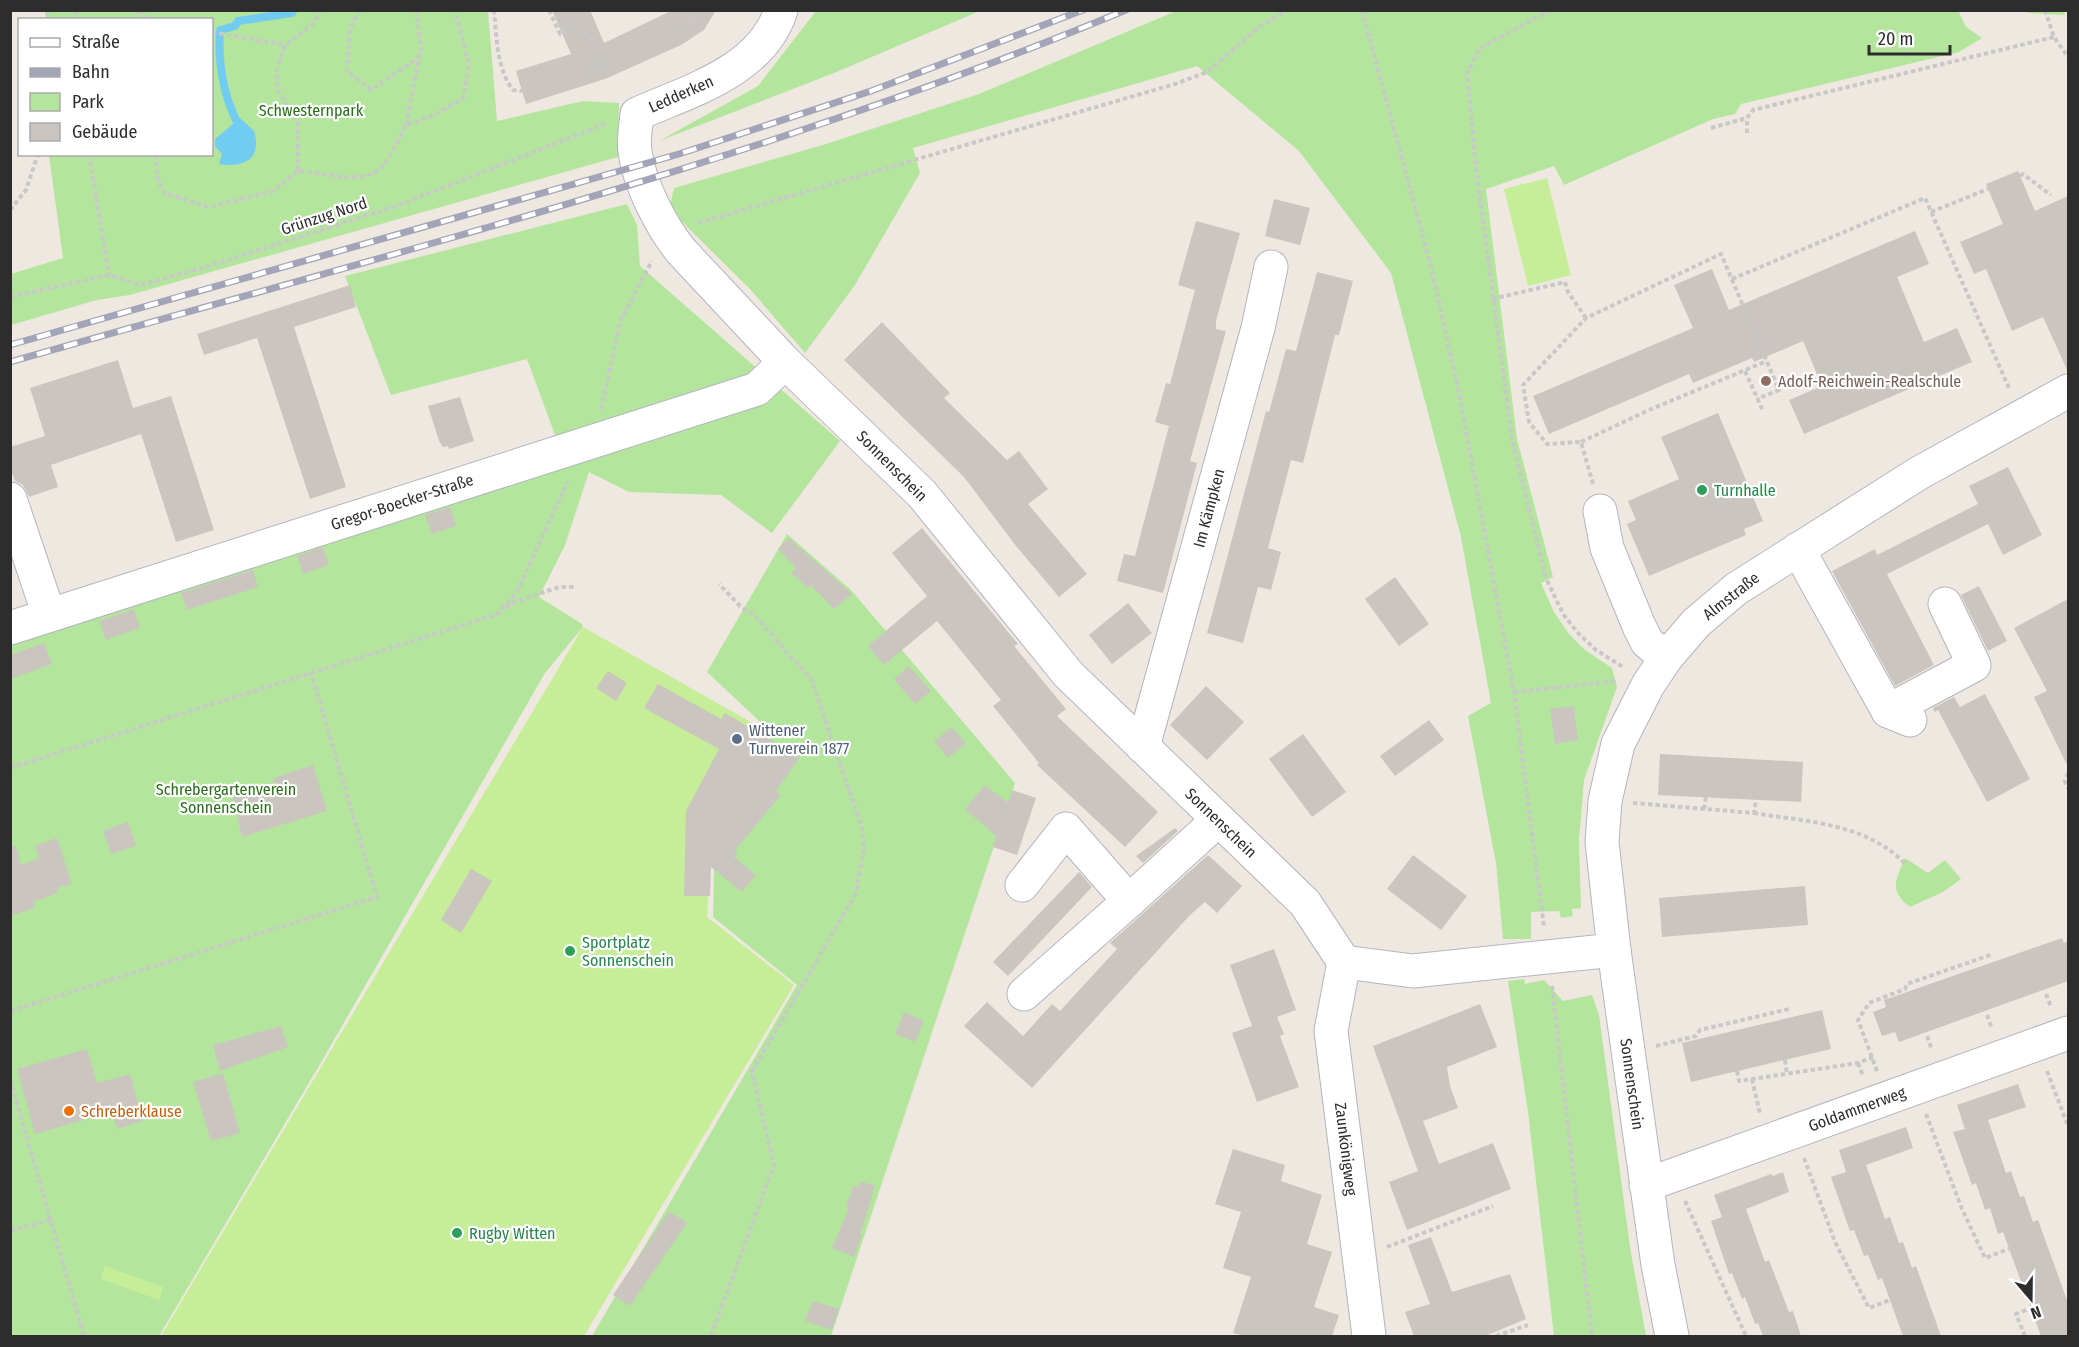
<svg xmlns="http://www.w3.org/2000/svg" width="2079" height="1347" font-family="'Fira Sans Condensed',sans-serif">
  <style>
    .green { fill: #b3e69c }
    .pitch { fill: #c6ed97 }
    .water { fill: #72ccf2 }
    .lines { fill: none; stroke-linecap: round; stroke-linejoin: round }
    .stream { stroke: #72ccf2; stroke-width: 8 }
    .building { fill: #cac5bf }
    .minor-casing { stroke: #b3b5c1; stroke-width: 35 }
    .path { stroke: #c8c8c8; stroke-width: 4; stroke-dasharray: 4.5 3; stroke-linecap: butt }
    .minor { stroke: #fff; stroke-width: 33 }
    .rail-casing { stroke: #a2a4b8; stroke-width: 7 }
    .rail { stroke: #fff; stroke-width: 4.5; stroke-dasharray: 14; stroke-linecap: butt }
    .education-dot { fill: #8d6e63; stroke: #fff; stroke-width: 2 }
    .leisure-dot { fill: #2e9e5b; stroke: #fff; stroke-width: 2 }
    .service-dot { fill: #5c6f8a; stroke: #fff; stroke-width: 2 }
    .food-dot { fill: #e8710a; stroke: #fff; stroke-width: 2 }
    .labels { text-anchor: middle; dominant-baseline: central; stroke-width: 4.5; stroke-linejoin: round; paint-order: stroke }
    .street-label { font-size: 16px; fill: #2d2d2d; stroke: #fff }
    .park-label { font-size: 16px; fill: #296e19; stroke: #fff }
    .education-label { font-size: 16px; fill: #785e54; stroke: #fff; text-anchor: start }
    .leisure-label { font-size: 16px; fill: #27864d; stroke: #fff; text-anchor: start }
    .service-label { font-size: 16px; fill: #4e5e75; stroke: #fff; text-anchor: start }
    .food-label { font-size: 16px; fill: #c56008; stroke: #fff; text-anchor: start }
  </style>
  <rect width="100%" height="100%" fill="#efe8e0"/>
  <g class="green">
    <path d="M1958,10L1966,27L1982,38L1959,52L1741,104L1735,114L1713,119L1564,185L1554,166L1486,189L1517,439L1553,577L1541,583L1554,612L1569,634L1585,650L1612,668L1617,687L1584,780L1579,840L1581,908L1572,909L1573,916L1561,918L1559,911L1531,912V939H1503L1496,863L1468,716L1491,703L1461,537L1391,273L1299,151L1197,66L913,148L920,173L855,285L805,353L750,289L669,209L674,188L826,144L979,94L1176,11Z"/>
    <path d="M46,11H488L497,121L583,101L619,103L618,157L130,295L97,300L11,325V274L63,258L49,155L212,154V20L45,19Z"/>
    <path d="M816,11H980L834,73L659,141L758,86Z"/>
    <path d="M2027,11H2064L2065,15L2027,13Z"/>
    <path d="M627,204L637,225L640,266L840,441L772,533L721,495L629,492L589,472L565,545L539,597L582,624L583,627L545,673L323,1059L159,1336H11L10,641L558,468L555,435L527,359L391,395L345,276Z"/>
    <path d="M787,534L851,590L1015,783L831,1336H592L797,985L713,917L715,828L773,734L707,672Z"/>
    <path d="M1905,858L1928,873L1945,860L1961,879L1943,892L1910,907C1888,890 1896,880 1905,858Z"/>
    <path d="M1524,979L1525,984L1544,980L1563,1001L1592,995L1599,1015L1630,1247L1646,1336H1554L1528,1112L1508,981Z"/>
  </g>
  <g class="pitch">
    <path d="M1547,178L1571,275L1528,286L1504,189Z"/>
    <path d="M583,627L770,733L713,826L707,917L794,985L584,1336H161Z"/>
    <path d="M105,1266L163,1287L159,1300L101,1279Z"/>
  </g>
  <path class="water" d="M240,118L254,131C263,160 242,168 219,164L222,154L215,146V139Z"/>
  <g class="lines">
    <path class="stream" d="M236,120C222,91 218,62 220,30L235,26L238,21L292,13L294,10"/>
  </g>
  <g class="building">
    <path d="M552,10H590L604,43L673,10H716L704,30L681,45L605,79L526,104L516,71L571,54Z"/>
    <path d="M2018,171L2035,211L2068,196V372L2043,317L2012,331L1986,269L1974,274L1960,242L2003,224L1986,184Z"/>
    <path d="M1274,199L1310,208L1300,245L1265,236Z"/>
    <path d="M1196,221L1240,233L1216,321V329L1226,331L1190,461L1197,463L1163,593L1117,581L1124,554L1135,556L1169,426L1155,422L1166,383L1170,384L1195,290L1178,285Z"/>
    <path d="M1915,231L1929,264L1897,277L1924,342L1957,328L1972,362L1804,434L1789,400L1822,386L1803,341L1754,362L1752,358L1693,383L1689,374L1549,434L1533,396L1693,328L1674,285L1712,269L1729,310Z"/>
    <path d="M1317,272L1353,281L1339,335H1335L1303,463L1291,460L1268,548L1281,552L1271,590L1258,587L1243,643L1207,633L1266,411L1269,412L1286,349L1296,351Z"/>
    <path d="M350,285L356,307L294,327L346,487L310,499L257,338L204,355L197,334Z"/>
    <path d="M882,322L950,393L944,398L1007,460L1019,451L1048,489L1028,504L1087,574L1059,597L1016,546L964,477L844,360Z"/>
    <path d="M118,360L133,408L171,396L214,530L176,542L141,434L51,465L58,487L29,497L23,485L15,481L10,467V447L45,436L30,388Z"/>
    <path d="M460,397L474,441L449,449L448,446L443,447L439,441L428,406Z"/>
    <path d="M1718,413L1763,521L1744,529L1746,535L1649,576L1627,524L1636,520L1628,501L1679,479L1661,437Z"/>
    <path d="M2008,467L2042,535L2003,555L1988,524L1887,574L1934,665L1895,686L1832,571L1875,549L1877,555L1978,504L1969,486Z"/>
    <path d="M450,507L456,526L432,534L425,515Z"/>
    <path d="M922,528L1018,644L1014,646L1066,709L1057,716L1158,812L1125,847L1037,765L1039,763L993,706L1001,700L937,621L884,665L868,646L927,596L892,553Z"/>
    <path d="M789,538L852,594L834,609L811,585L808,588L791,573L796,568L778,549Z"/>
    <path d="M323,547L329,565L303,574L297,556Z"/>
    <path d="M253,570L258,587L187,610L181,593Z"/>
    <path d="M1395,577L1429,624L1399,646L1365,599Z"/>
    <path d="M1979,586L2007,641L1988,651L1961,595Z"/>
    <path d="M2068,599V767L2034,697L2047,691L2014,628Z"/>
    <path d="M1128,603L1152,633L1112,664L1089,635Z"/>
    <path d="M134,609L140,628L106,640L99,621Z"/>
    <path d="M44,643L52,664L10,679V655Z"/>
    <path d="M909,666L931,691L915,704L894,679Z"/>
    <path d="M608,671L627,683L616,701L596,688Z"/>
    <path d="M658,684L721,719L725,713L800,757L776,791L781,795L736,849L738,851L734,857L756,875L742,892L711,867L710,896H684L686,811L719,749L644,708Z"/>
    <path d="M1206,686L1244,722L1207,760L1170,725Z"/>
    <path d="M1985,694L2030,779L1987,802L1938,710L1934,712L1933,708L1954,697L1960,707Z"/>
    <path d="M1574,706L1578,740L1555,744L1550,709Z"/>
    <path d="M1429,720L1444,740L1395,776L1380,756Z"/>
    <path d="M952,727L966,744L948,758L934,741Z"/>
    <path d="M1303,734L1346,792L1312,817L1269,759Z"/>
    <path d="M1660,754L1803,762L1801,802L1658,795Z"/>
    <path d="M313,765L327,811L242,837L232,793L275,782L274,778Z"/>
    <path d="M985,785L1008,803L1012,790L1036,798L1017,855L993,847L996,836L965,809Z"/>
    <path d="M128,822L136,846L111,854L103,831Z"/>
    <path d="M1175,828L1178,831L1143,863L1136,856Z"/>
    <path d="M57,838L72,884L57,888L58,893L33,902L35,908L10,916V847L16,846L21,865L39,858L35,846Z"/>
    <path d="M1208,855L1242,886L1217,913L1205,902L1190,915L1032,1088L964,1026L987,1002L1023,1036L1052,1004L1060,1011L1117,949L1110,943Z"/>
    <path d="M1413,855L1467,896L1441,930L1387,889Z"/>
    <path d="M471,869L492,881L461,933L441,920Z"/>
    <path d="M1079,872L1092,887L1008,976L993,962Z"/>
    <path d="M1805,886L1808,925L1662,937L1659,898Z"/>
    <path d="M2062,938L2064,943L2068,941V981L1899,1042L1895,1032L1882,1036L1873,1012L1886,1007L1884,1000Z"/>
    <path d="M1274,949L1296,1010L1277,1017L1284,1034L1280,1036L1299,1087L1257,1102L1232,1033L1252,1026L1230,965Z"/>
    <path d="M1480,1004L1497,1047L1447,1067L1450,1086L1458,1108L1423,1121L1439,1164L1493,1143L1511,1189L1407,1230L1389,1182L1418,1171L1373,1046Z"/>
    <path d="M1822,1010L1831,1049L1691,1082L1682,1043Z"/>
    <path d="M904,1012L924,1021L915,1042L895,1034Z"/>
    <path d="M281,1026L288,1047L220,1071L213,1045Z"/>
    <path d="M87,1049L97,1083L130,1074L143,1121L117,1129L112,1112L35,1134L17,1069Z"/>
    <path d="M223,1073L240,1133L211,1141L193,1082Z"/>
    <path d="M2018,1084L2026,1107L1988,1120L2006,1173L2011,1171L2020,1197L2024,1196L2033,1222L2038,1220L2068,1303V1336H2041L2003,1232L1998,1234L1990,1208L1985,1210L1976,1183L1972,1185L1953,1132L1965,1129L1957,1105Z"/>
    <path d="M1906,1127L1913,1148L1866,1165L1885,1219L1890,1217L1899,1243L1903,1242L1912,1268L1916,1266L1941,1336H1903L1882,1278L1878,1280L1868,1255L1864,1256L1854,1230L1850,1231L1831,1177L1846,1172L1839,1150Z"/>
    <path d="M1233,1149L1285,1165L1281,1181L1322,1195L1307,1244L1332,1252L1314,1307L1339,1315L1332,1336H1245L1233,1333L1251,1277L1223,1268L1241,1212L1215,1204Z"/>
    <path d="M1783,1172L1789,1192L1746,1209L1765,1262L1769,1260L1789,1312L1793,1311L1801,1336H1763L1758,1323L1755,1324L1745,1297L1742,1299L1732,1273L1729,1274L1711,1221L1722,1217L1714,1195L1771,1174L1773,1176Z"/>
    <path d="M860,1181L875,1186L860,1235L862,1236L854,1257L832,1248L849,1208L846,1207L853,1185L858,1187Z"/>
    <path d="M669,1211L687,1223L630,1306L613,1295Z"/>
    <path d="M1431,1237L1452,1292L1510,1274L1526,1319L1485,1336H1414L1405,1312L1430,1304L1408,1245Z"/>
    <path d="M813,1301L839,1309L832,1330L805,1321Z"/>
  </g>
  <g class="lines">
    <g class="minor-casing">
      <g id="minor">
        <path d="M781,10C762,71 689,91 637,114C636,126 633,140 635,151C639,184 662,228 682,252L785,362L922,494L1068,674L1305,903L1344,962L1413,971L1614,950"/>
        <path d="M10,499L49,615"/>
        <path d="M1600,511L1607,548L1639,626L1647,642L1666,658"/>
        <path d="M1798,549L1888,711L1910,720"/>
        <path d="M10,628L757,389L785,362"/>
        <path d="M1888,711L1974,665L1945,604"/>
        <path d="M1143,747L1258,328L1271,267"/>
        <path d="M1022,885L1066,829L1129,901L1218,820"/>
        <path d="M1344,962L1331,1031L1369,1336"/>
        <path d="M1024,994L1129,901"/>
        <path d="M1646,1185L2068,1033"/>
        <path d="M1672,1336L1658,1265L1614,950L1602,842L1605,801L1618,744L1648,685L1666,658L1696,623L1736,589L1919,473L2068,391"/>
      </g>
    </g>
    <g class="path">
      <path d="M47,10L48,20"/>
      <path d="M76,10V20"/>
      <path d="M138,10V20"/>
      <path d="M140,10L149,20"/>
      <path d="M360,10L350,28L347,71L371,90L419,57"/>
      <path d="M494,10C497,37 496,68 513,90L522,91"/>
      <path d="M549,10L560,34L575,27L591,38L601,67"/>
      <path d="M684,10L693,20L699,10"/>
      <path d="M1362,10L1431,267L1459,393L1514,692L1544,927"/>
      <path d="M1550,10L1479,49L1467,73L1476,167L1512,439L1546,578L1563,614L1577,632L1596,650L1623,667"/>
      <path d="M2045,10L2054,37L2068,57"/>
      <path d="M212,32L285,45"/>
      <path d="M675,33L693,20"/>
      <path d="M586,72L615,61"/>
      <path d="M406,125L421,48L416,10"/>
      <path d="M1711,128L1747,118"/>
      <path d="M1747,133V118L1753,110L2054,37"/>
      <path d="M89,154L109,275"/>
      <path d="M156,154L157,177L164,193L208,207L273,191L298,171C323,172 364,187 383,166C392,155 399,138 406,125L432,116L463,98L469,65L455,10"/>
      <path d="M298,171V124L277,88V69L285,45L312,25L321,10"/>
      <path d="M2020,176L2023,174L2051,195"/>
      <path d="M10,210L26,190L38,154"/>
      <path d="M1931,212L1988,189"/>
      <path d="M698,223L1175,84L1207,72L1263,24L1289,10"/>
      <path d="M2055,257L2068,252"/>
      <path d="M1732,279L1925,198L2009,388"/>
      <path d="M10,297L109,275L140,285L209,266L396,206L605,124"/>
      <path d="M1492,299L1565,282L1568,292L1586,318"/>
      <path d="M1745,371L1763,411"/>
      <path d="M601,409L621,319L652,261"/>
      <path d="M1581,442L1649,410L1767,361"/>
      <path d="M1593,484L1581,442L1547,444L1529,422L1523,385L1586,318L1721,254L1779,390L1757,399"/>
      <path d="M506,608L512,603L559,587H576"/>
      <path d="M1514,692L1617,681"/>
      <path d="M10,768L498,614L517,592L568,481"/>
      <path d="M2068,773L2065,781L2068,788"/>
      <path d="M1633,803L1754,813L1756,800"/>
      <path d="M1704,809L1706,797"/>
      <path d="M1754,813C1807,822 1869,823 1907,866"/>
      <path d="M1552,986L1592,1336"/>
      <path d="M2046,994L2051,1007"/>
      <path d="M10,1011L377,897L311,672"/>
      <path d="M1987,1015L1992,1029"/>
      <path d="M1927,1036L1932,1050"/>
      <path d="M1656,1046L1696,1036L1700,1030L1789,1009"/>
      <path d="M1785,1060L1787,1074"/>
      <path d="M1858,1063L1863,1076"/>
      <path d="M1737,1071L1739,1081L1858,1063L1873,1057"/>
      <path d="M1877,1071L1858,1020L1869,1003L1905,989L1907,984L1993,954"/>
      <path d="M2047,1071L2068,1126"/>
      <path d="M10,1079L84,1336"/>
      <path d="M1752,1079L1760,1114"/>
      <path d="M1926,1114L1962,1209L1985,1258L2009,1249"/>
      <path d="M1804,1158L1835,1242L1869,1308L1890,1300"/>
      <path d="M1685,1201L1746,1336"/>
      <path d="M10,1231L50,1220"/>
      <path d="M1387,1247L1493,1206"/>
      <path d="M711,1336L774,1165L752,1072L856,893L864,848L862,828L811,679L754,615L740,606L719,584"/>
      <path d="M1496,1336L1528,1325"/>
      <path d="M2025,1336L2016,1314L2031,1308"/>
    </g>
    <use href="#minor" class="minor"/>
    <g class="rail-casing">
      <g id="rail">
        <path d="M10,345L679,154L871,91L1083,10"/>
        <path d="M10,362C385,255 765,160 1126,10"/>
      </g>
    </g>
    <use href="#rail" class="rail"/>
  </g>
  <circle class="education-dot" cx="1766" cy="381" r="6"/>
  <g class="leisure-dot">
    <circle cx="1702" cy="490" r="6"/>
    <circle cx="570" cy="951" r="6"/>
    <circle cx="457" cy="1233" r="6"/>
  </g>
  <circle class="service-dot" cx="737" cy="739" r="6"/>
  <circle class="food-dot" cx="69" cy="1111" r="6"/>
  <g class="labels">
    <g class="street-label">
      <text transform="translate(681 94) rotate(-24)">Ledderken</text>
      <text transform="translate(324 216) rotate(-18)">Grünzug Nord</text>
      <text transform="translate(892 466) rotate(45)">Sonnenschein</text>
      <text transform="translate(402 502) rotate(-18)">Gregor-Boecker-Straße</text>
      <text transform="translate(1209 508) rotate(-75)">Im Kämpken</text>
      <text transform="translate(1731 596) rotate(-38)">Almstraße</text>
      <text transform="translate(1221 823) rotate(44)">Sonnenschein</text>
      <text transform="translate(1632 1084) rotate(82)">Sonnenschein</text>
      <text transform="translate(1857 1109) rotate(-20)">Goldammerweg</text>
      <text transform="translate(1346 1149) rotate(83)">Zaunkönigweg</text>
    </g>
    <g class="park-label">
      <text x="311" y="110">Schwesternpark</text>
      <text x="226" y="789">Schrebergartenverein<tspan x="226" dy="18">Sonnenschein</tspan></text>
    </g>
    <g class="education-label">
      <text x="1778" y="381">Adolf-Reichwein-Realschule</text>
    </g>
    <g class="leisure-label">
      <text x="1714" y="490">Turnhalle</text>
      <text x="582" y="942">Sportplatz<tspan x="582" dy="18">Sonnenschein</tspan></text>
      <text x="469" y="1233">Rugby Witten</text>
    </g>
    <g class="service-label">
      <text x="749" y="730">Wittener<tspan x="749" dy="18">Turnverein 1877</tspan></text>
    </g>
    <g class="food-label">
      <text x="81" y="1111">Schreberklause</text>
    </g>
  </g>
  <rect width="2079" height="1347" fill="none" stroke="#2d2d2d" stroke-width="24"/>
  <rect x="18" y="18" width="195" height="138" fill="#ffffff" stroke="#ababab" stroke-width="1.5"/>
  <rect x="30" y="38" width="30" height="9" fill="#ffffff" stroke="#ababab" stroke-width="1.5"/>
  <text x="72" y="48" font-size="18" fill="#2d2d2d">Straße</text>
  <rect x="30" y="68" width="30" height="9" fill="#a2a4b8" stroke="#ababab" stroke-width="1.5"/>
  <text x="72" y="78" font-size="18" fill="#2d2d2d">Bahn</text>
  <rect x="30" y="93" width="30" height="18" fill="#b3e69c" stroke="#ababab" stroke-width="1.5"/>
  <text x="72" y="108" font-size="18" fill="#2d2d2d">Park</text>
  <rect x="30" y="123" width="30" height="18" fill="#cac5bf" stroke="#ababab" stroke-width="1.5"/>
  <text x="72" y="138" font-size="18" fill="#2d2d2d">Gebäude</text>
  <g transform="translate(2031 1299) rotate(160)" stroke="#ffffff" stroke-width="4.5" paint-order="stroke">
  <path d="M0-4.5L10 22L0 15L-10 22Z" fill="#2d2d2d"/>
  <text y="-9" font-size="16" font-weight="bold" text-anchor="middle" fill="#2d2d2d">N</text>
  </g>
  <path d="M1869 45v9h81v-9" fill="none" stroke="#2d2d2d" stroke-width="3"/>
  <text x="1878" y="45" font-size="18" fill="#2d2d2d" stroke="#ffffff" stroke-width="4.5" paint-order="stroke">20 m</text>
</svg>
